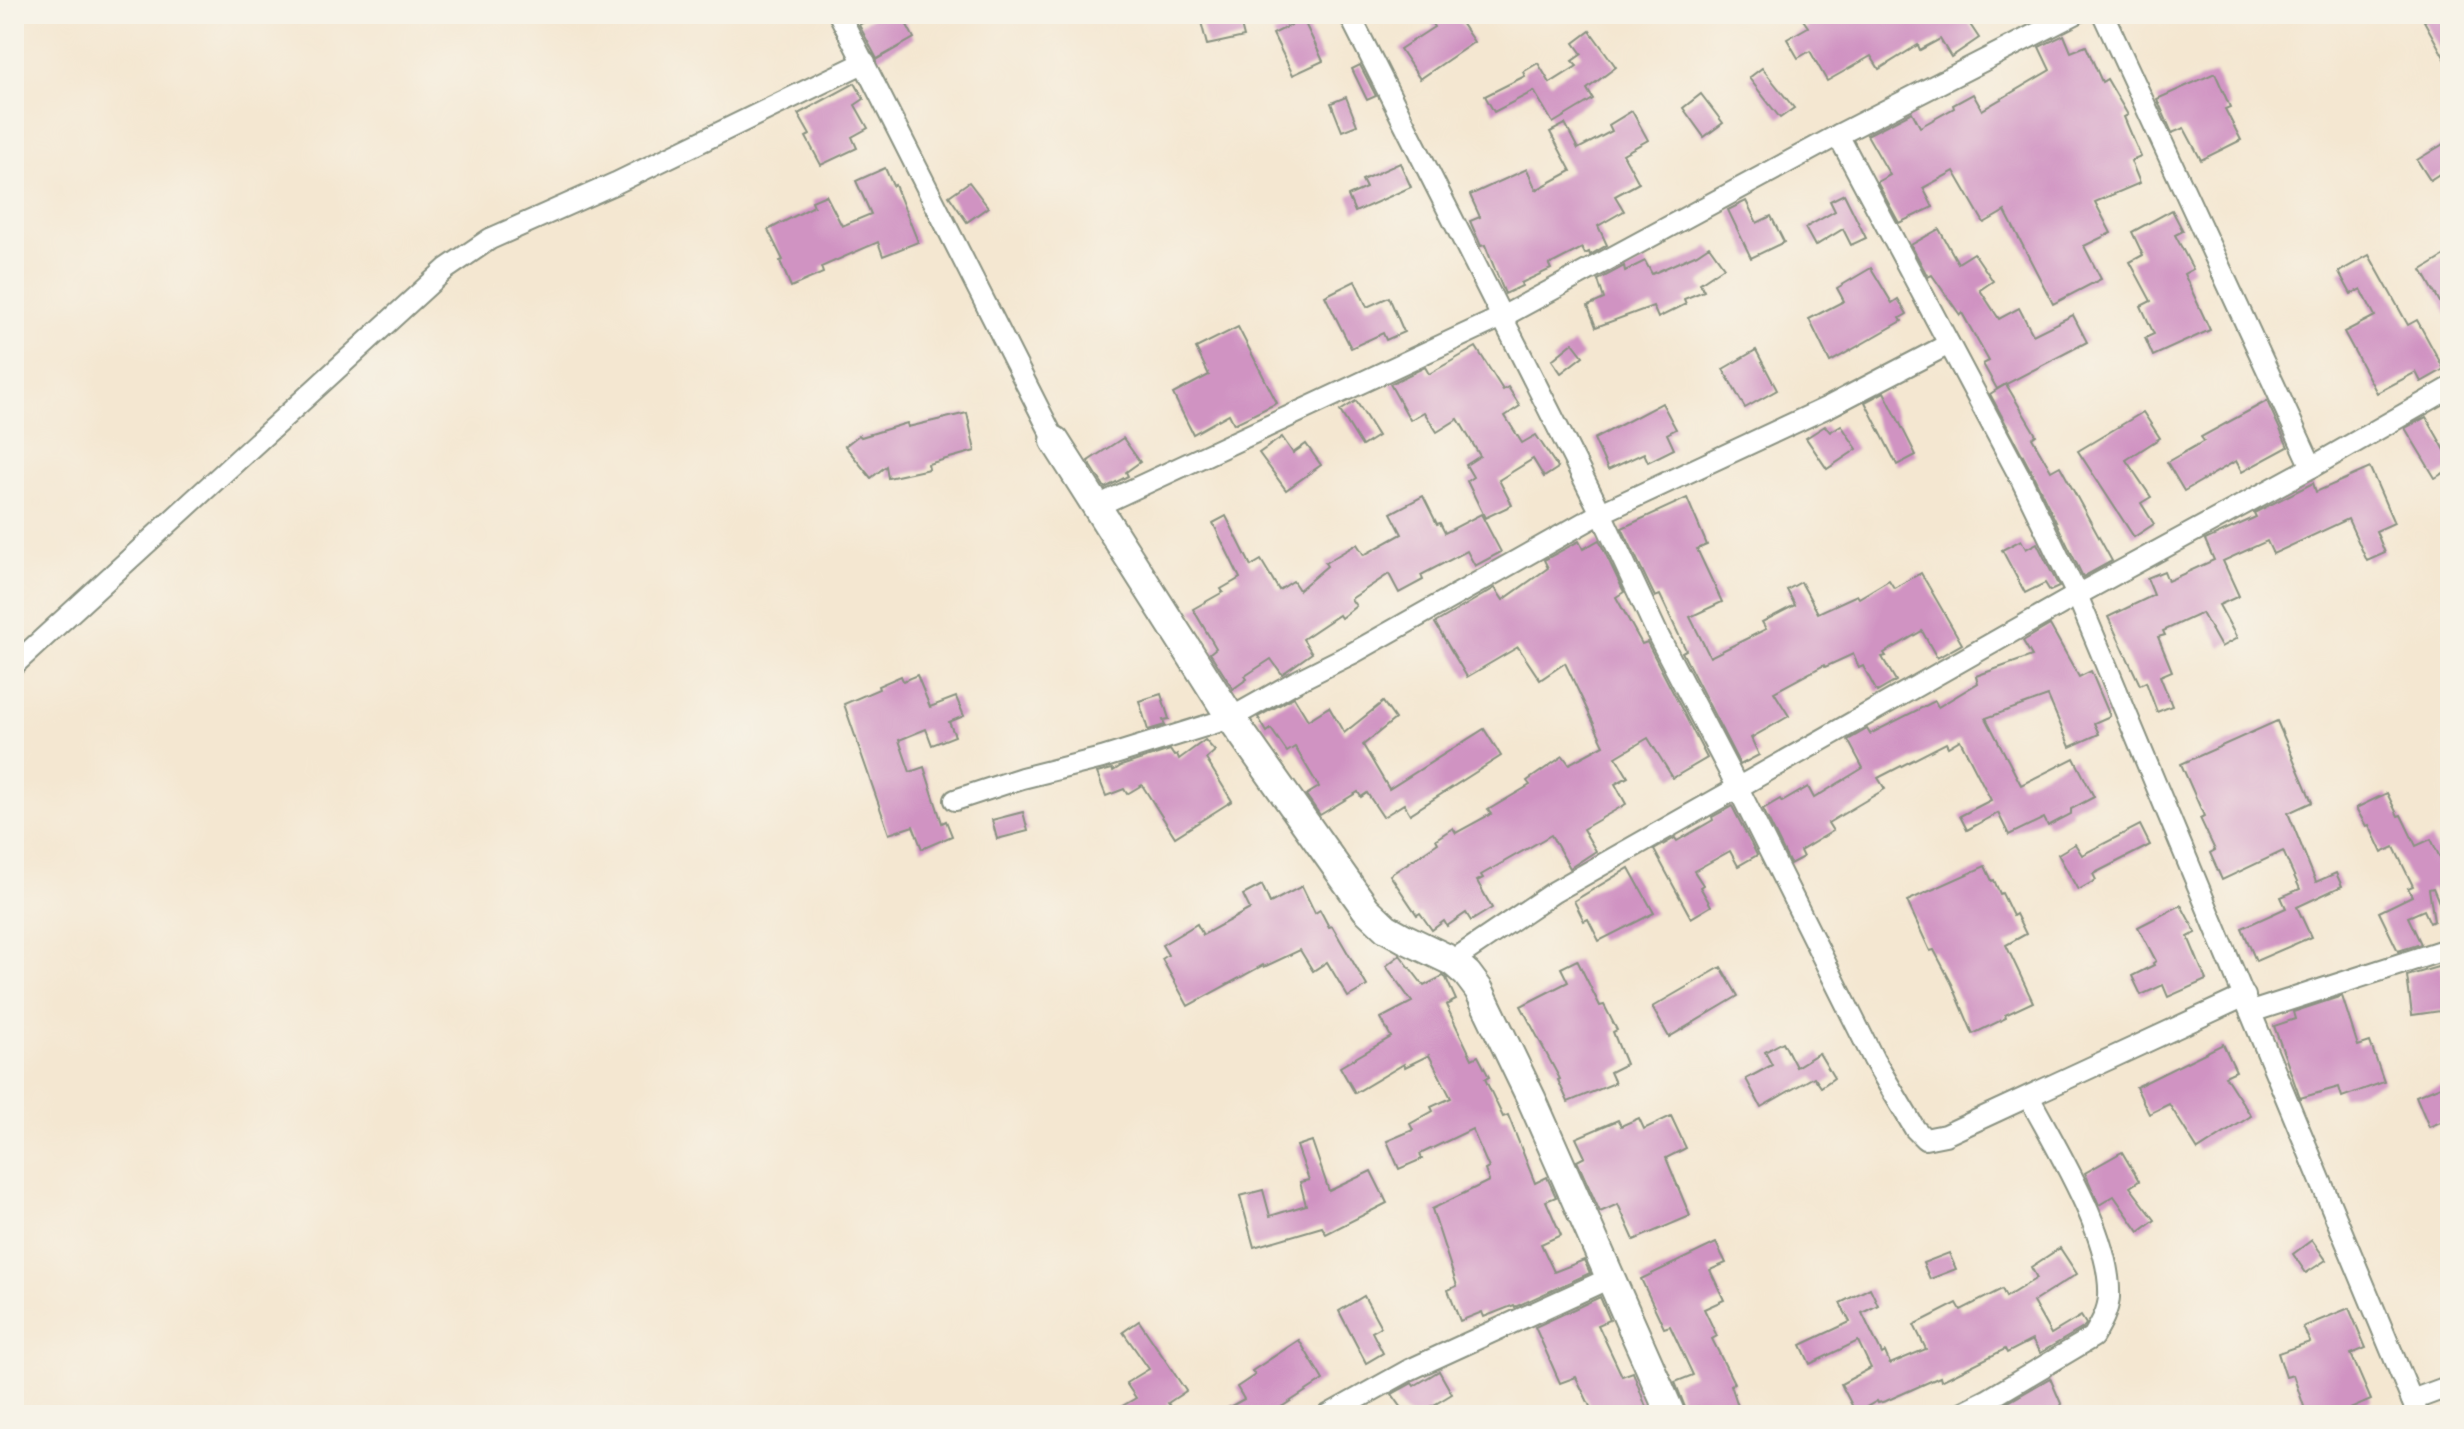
<svg xmlns="http://www.w3.org/2000/svg" width="2464" height="1429" font-family="'Architects Daughter',sans-serif">
  <style>
    .building { fill: #d093c2 }
    .lines { fill: none; stroke-linecap: round; stroke-linejoin: round }
    .lane-casing { stroke: #8a9282; stroke-width: 14 }
    .street-casing { stroke: #8a9282; stroke-width: 24 }
    .secondary-casing { stroke: #8a9282; stroke-width: 32 }
    .lane { stroke: #fff; stroke-width: 10 }
    .street { stroke: #fff; stroke-width: 20 }
    .secondary { stroke: #fff; stroke-width: 28 }
  </style>
  <rect width="100%" height="100%" fill="#f7f3e8"/>
  <filter id="ink" filterUnits="userSpaceOnUse"><feTurbulence type="fractalNoise" baseFrequency=".0125" numOctaves="2"/><feDisplacementMap in="SourceGraphic" scale="16" xChannelSelector="R" yChannelSelector="G"/><feConvolveMatrix kernelMatrix="1 2 1 2 8 2 1 2 1" color-interpolation-filters="sRGB"/></filter>
  <filter id="wash" filterUnits="userSpaceOnUse"><feTurbulence type="fractalNoise" baseFrequency=".006" numOctaves="4" result="noise"/><feDisplacementMap in="SourceGraphic" scale="32" xChannelSelector="R" yChannelSelector="G"/><feGaussianBlur stdDeviation="1.8" result="paint"/><feColorMatrix in="noise" values="0 0 0 0 0 0 0 0 0 0 0 0 0 0 0 0 0 1.4 0 .05"/><feComposite in="paint" operator="in"/></filter>
  <g filter="url(#wash)">
    <rect width="100%" height="100%" fill="#f4e7d1"/>
    <g id="blocks">
      <g class="building">
        <path d="M878,14H901L914,38L877,59L859,25Z"/>
        <path d="M1199,14H1238L1244,37L1207,45Z"/>
        <path d="M1443,14H1455L1474,42L1420,79L1400,49L1434,27L1431,22Z"/>
        <path d="M1799,14H1963L1979,38L1951,57L1940,39L1920,50L1918,45L1879,69L1871,56L1827,81L1810,51L1798,58L1787,39L1808,27Z"/>
        <path d="M2437,14H2450V68L2424,21Z"/>
        <path d="M1303,19L1323,61L1293,75L1273,34Z"/>
        <path d="M1590,31L1616,67L1587,89L1593,99L1553,123L1534,91L1494,112L1485,96L1525,76L1523,72L1538,63L1550,83L1577,66L1572,61L1582,54L1574,43Z"/>
        <path d="M2064,35L2071,52L2086,46L2102,82L2107,79L2128,115L2124,117L2141,157L2131,161L2140,183L2095,202L2111,233L2084,246L2101,279L2053,304L2005,211L1984,223L1954,171L1923,188L1933,207L1899,223L1877,182L1890,175L1867,135L1912,112L1920,127L1954,108L1953,105L1973,94L1982,110L2050,70L2039,47Z"/>
        <path d="M1360,65L1376,96L1367,100L1352,69Z"/>
        <path d="M1762,68L1794,108L1780,118L1749,78Z"/>
        <path d="M2215,73L2230,107L2225,109L2241,140L2201,160L2184,128L2172,133L2157,99Z"/>
        <path d="M855,83L864,99L855,105L868,128L852,137L857,148L821,165L806,137L810,135L798,114Z"/>
        <path d="M1701,94L1723,123L1704,137L1683,108Z"/>
        <path d="M1346,97L1357,125L1342,131L1331,103Z"/>
        <path d="M1632,111L1648,140L1623,154L1639,183L1615,196L1624,211L1598,226L1607,245L1590,255L1589,252L1585,254L1582,248L1549,265L1551,269L1521,283L1522,286L1505,294L1485,245L1481,246L1470,221L1480,217L1470,195L1527,169L1536,190L1571,171L1550,132L1565,124L1578,149L1612,131L1609,125Z"/>
        <path d="M2450,140V167L2430,180L2417,160Z"/>
        <path d="M1400,163L1411,187L1355,212L1348,196L1366,188L1362,180Z"/>
        <path d="M885,168L893,186L895,185L918,242L883,256L878,242L821,267L823,273L791,287L780,261L783,260L768,230L814,206L812,201L826,195L842,226L871,214L856,181Z"/>
        <path d="M969,182L988,207L967,222L949,196Z"/>
        <path d="M1844,194L1866,238L1851,245L1843,229L1815,246L1805,228L1835,211L1830,201Z"/>
        <path d="M1746,201L1757,223L1771,216L1784,242L1751,258L1728,210Z"/>
        <path d="M2172,210L2183,231L2175,235L2193,269L2184,274L2210,330L2153,356L2145,338L2154,334L2141,306L2151,301L2130,262L2143,255L2132,232Z"/>
        <path d="M1939,229L1958,263L1974,253L1993,281L1980,290L1999,319L2019,308L2033,335L2073,315L2087,342L1997,389L1983,364L1989,361L1962,313L1960,315L1932,275L1928,277L1911,245Z"/>
        <path d="M1709,246L1724,267L1700,283L1704,291L1684,299L1686,304L1658,318L1653,306L1596,327L1588,306L1604,299L1598,280L1624,266L1625,271L1645,261L1652,274L1697,254Z"/>
        <path d="M2450,253V320L2422,270Z"/>
        <path d="M2369,255L2408,325L2417,320L2444,369L2421,382L2416,372L2377,393L2344,332L2375,316L2361,289L2351,294L2339,272Z"/>
        <path d="M1871,268L1892,303L1898,299L1907,314L1900,318L1902,321L1830,362L1809,319L1844,301L1837,288Z"/>
        <path d="M1355,281L1367,307L1389,297L1404,332L1386,340L1383,333L1351,348L1325,296Z"/>
        <path d="M1238,327L1277,403L1234,424L1229,414L1193,434L1173,394L1209,375L1196,348Z"/>
        <path d="M1573,343L1583,356L1561,373L1552,360Z"/>
        <path d="M1476,347L1503,390L1508,387L1520,406L1505,416L1522,443L1536,435L1558,468L1544,477L1533,459L1499,480L1512,505L1485,518L1467,481L1473,477L1466,465L1480,456L1458,419L1437,432L1424,412L1410,420L1390,384L1425,367L1429,374Z"/>
        <path d="M1756,350L1777,390L1745,408L1723,369Z"/>
        <path d="M2006,384L2036,435L2032,438L2051,471L2060,466L2112,561L2083,577L2032,473L1990,394Z"/>
        <path d="M1884,392L1916,455L1897,465L1865,402Z"/>
        <path d="M1356,401L1378,436L1362,446L1340,411Z"/>
        <path d="M2267,401L2288,447L2242,472L2236,461L2184,491L2167,462L2204,441L2201,437Z"/>
        <path d="M1662,403L1676,429L1667,434L1674,449L1648,462L1644,453L1608,470L1594,439Z"/>
        <path d="M2143,412L2160,438L2126,460L2151,497L2141,503L2154,524L2134,537L2078,451Z"/>
        <path d="M967,413L975,451L928,464L929,469L888,478L886,466L871,478L845,446L859,435L861,437L907,423L908,427Z"/>
        <path d="M2426,417L2445,450L2450,447V469L2435,478L2405,428Z"/>
        <path d="M1841,425L1857,449L1827,469L1806,438L1825,426L1830,432Z"/>
        <path d="M1282,437L1293,453L1306,444L1321,465L1286,490L1259,453Z"/>
        <path d="M1123,438L1140,462L1126,472L1128,476L1105,488L1088,461Z"/>
        <path d="M2370,468L2394,523L2376,531L2385,553L2367,561L2348,519L2273,554L2267,541L2223,561L2239,596L2219,605L2237,638L2221,647L2202,613L2163,631L2165,635L2158,637L2172,671L2160,676L2172,706L2157,712L2146,682L2140,685L2108,617L2154,595L2147,578L2164,571L2168,581L2214,560L2205,540L2256,517L2254,513L2313,483L2316,492Z"/>
        <path d="M1423,496L1437,524L1440,523L1445,533L1481,514L1501,552L1475,566L1467,551L1421,575L1423,580L1399,593L1389,574L1351,599L1356,606L1341,618L1339,615L1303,639L1312,653L1282,674L1271,659L1245,676L1247,679L1233,689L1210,653L1216,648L1193,609L1223,592L1221,589L1240,578L1213,523L1226,516L1251,566L1261,560L1279,590L1293,581L1299,590L1327,566L1325,563L1357,544L1364,555L1402,534L1391,513Z"/>
        <path d="M1687,498L1707,545L1697,549L1722,602L1690,617L1710,657L1766,629L1762,622L1795,605L1787,590L1801,582L1818,613L1857,595L1859,598L1889,580L1894,588L1921,573L1962,644L1937,658L1922,631L1884,653L1886,656L1882,657L1896,681L1877,692L1863,666L1859,668L1853,654L1825,667L1824,665L1774,692L1789,716L1751,738L1759,755L1740,765L1682,652L1686,650L1660,595L1655,597L1622,528Z"/>
        <path d="M1599,540L1624,592L1616,597L1642,644L1647,642L1707,758L1673,778L1648,738L1616,757L1628,777L1615,784L1626,804L1583,829L1596,851L1570,868L1551,835L1481,875L1483,878L1477,881L1492,908L1471,921L1466,913L1447,926L1444,921L1432,930L1420,913L1417,915L1390,875L1438,843L1436,839L1453,828L1456,833L1491,814L1488,810L1530,785L1527,781L1563,756L1569,764L1604,745L1565,663L1540,680L1518,647L1467,677L1435,623L1495,588L1503,600L1548,568L1544,560L1579,541L1583,549Z"/>
        <path d="M2021,540L2026,549L2037,543L2059,587L2050,591L2045,583L2025,593L2002,550Z"/>
        <path d="M2050,625L2079,677L2091,671L2110,716L2094,723L2099,734L2070,747L2048,696L1986,718L2021,785L2074,758L2094,797L2071,809V814L2048,826L2044,818L2009,835L1998,813L1967,830L1960,816L1991,800L1960,740L1948,747L1946,743L1878,778L1885,789L1828,823L1833,831L1800,851L1803,857L1790,864L1763,809L1780,799L1782,802L1808,787L1814,798L1863,768L1848,740L1867,729L1870,734L1935,701L1938,707L1978,683L1976,676L2032,656L2023,641Z"/>
        <path d="M917,675L930,707L956,697L964,716L949,722L955,736L932,745L926,729L899,740L910,772L924,767L942,823L946,821L952,836L922,849L913,826L889,834L844,704L879,689L878,686L901,676L903,681Z"/>
        <path d="M1161,694L1169,719L1163,720L1165,725L1148,730L1139,701Z"/>
        <path d="M1294,697L1308,720L1329,707L1344,733L1383,702L1395,719L1363,745L1389,789L1484,729L1501,756L1410,814L1404,804L1383,817L1367,793L1361,797L1358,792L1320,815L1306,795L1319,787L1295,747L1287,752L1271,729L1267,732L1258,717Z"/>
        <path d="M2277,721L2312,802L2288,813L2316,882L2336,873L2342,886L2297,907L2311,937L2256,961L2242,928L2286,908L2281,897L2300,889L2283,851L2222,880L2210,853L2215,850L2200,818L2204,816L2181,764Z"/>
        <path d="M1205,740L1215,751L1206,759L1232,801L1175,837L1142,785L1127,794L1124,789L1106,796L1097,773L1112,769L1113,771L1121,766L1170,750L1174,756L1177,754L1179,759Z"/>
        <path d="M2387,793L2398,816L2401,815L2416,846L2431,839L2444,866L2450,863V928L2433,888L2429,889L2434,921L2430,923L2424,910L2408,917L2421,944L2398,951L2379,912L2412,896L2408,888L2413,886L2394,847L2382,853L2369,825L2366,826L2356,808Z"/>
        <path d="M1732,806L1757,855L1738,866L1730,851L1694,871L1703,885L1700,887L1711,906L1691,918L1654,850L1675,838L1677,841L1713,820L1712,817Z"/>
        <path d="M1023,812L1028,831L997,839L992,820Z"/>
        <path d="M2140,825L2150,845L2093,874L2096,880L2078,890L2058,854L2075,844L2082,855Z"/>
        <path d="M1985,866L1992,881L1994,880L2000,894L2002,893L2013,916L2016,914L2026,934L2006,945L2033,1002L2005,1015L2006,1018L1973,1034L1952,984L1934,950L1930,951L1907,901Z"/>
        <path d="M1629,868L1654,913L1599,941L1588,919L1584,921L1574,901Z"/>
        <path d="M1262,885L1270,903L1302,886L1315,913L1320,910L1329,927L1332,926L1367,986L1348,997L1327,962L1313,971L1300,950L1264,967L1263,965L1188,1006L1162,959L1168,955L1162,945L1197,924L1203,935L1250,909L1243,895Z"/>
        <path d="M2181,905L2196,933L2188,937L2206,980L2168,997L2163,985L2141,995L2132,976L2154,965L2153,963L2156,961L2138,927Z"/>
        <path d="M1400,955L1424,986L1443,976L1446,978L1456,1000L1446,1005L1472,1059L1478,1056L1489,1077L1485,1079L1503,1117L1508,1115L1535,1183L1547,1177L1556,1197L1546,1201L1561,1235L1541,1244L1554,1272L1584,1260L1590,1273L1515,1307L1514,1305L1484,1317L1482,1312L1460,1321L1448,1290L1457,1286L1432,1209L1489,1181L1485,1170L1489,1168L1472,1129L1420,1154L1422,1159L1399,1169L1387,1141L1413,1130L1410,1124L1433,1111L1431,1107L1451,1098L1429,1055L1405,1067L1404,1064L1355,1093L1340,1067L1391,1037L1381,1018L1412,1002L1386,966Z"/>
        <path d="M1577,960L1600,1006L1604,1005L1617,1030L1613,1032L1626,1064L1610,1072L1615,1083L1568,1102L1558,1080L1560,1079L1521,1006L1568,982L1561,968Z"/>
        <path d="M2441,966L2448,1010L2412,1015L2407,976Z"/>
        <path d="M1721,967L1738,996L1669,1037L1652,1007Z"/>
        <path d="M2342,996L2358,1046L2370,1042L2384,1082L2342,1097L2339,1087L2300,1098L2274,1026L2295,1019L2293,1012Z"/>
        <path d="M1783,1042L1796,1067L1819,1053L1834,1078L1821,1087L1814,1077L1761,1107L1746,1079L1772,1065L1765,1052Z"/>
        <path d="M2223,1044L2236,1071L2225,1076L2251,1116L2198,1150L2169,1104L2149,1114L2136,1087Z"/>
        <path d="M2450,1082V1118L2429,1127L2416,1096Z"/>
        <path d="M1671,1116L1686,1148L1666,1158L1690,1216L1634,1240L1618,1204L1600,1212L1577,1161L1585,1157L1576,1138L1618,1120L1621,1126L1639,1118L1644,1129Z"/>
        <path d="M1312,1141L1329,1191L1371,1171L1387,1203L1326,1234L1322,1227L1254,1247L1240,1196L1263,1190L1270,1216L1306,1205L1300,1182L1309,1180L1297,1146Z"/>
        <path d="M2122,1152L2139,1181L2130,1187L2155,1220L2139,1232L2114,1196L2099,1205L2085,1173Z"/>
        <path d="M2312,1240L2326,1260L2306,1273L2293,1254Z"/>
        <path d="M1716,1243L1726,1263L1710,1270L1724,1300L1704,1309L1717,1336L1712,1339L1734,1383L1731,1385L1741,1415H1699L1698,1407L1687,1412L1675,1382L1693,1375L1670,1326L1664,1328L1641,1279Z"/>
        <path d="M2060,1248L2077,1274L2033,1302L2051,1334L2081,1316L2086,1324L2083,1328L2040,1353L2032,1340L2007,1353L2005,1349L1941,1381L1940,1377L1886,1401L1878,1403L1877,1401L1856,1413L1841,1384L1871,1368L1858,1341L1810,1364L1801,1345L1850,1322L1840,1303L1870,1288L1878,1305L1862,1313L1882,1354L1885,1352L1890,1364L1926,1349L1914,1325L1957,1303L1961,1310L2002,1289L2006,1297L2037,1278L2031,1267Z"/>
        <path d="M1949,1253L1956,1269L1930,1279L1923,1263Z"/>
        <path d="M1364,1296L1381,1327L1372,1332L1383,1353L1366,1363L1339,1311Z"/>
        <path d="M1600,1297L1610,1320L1598,1325L1622,1376L1633,1372L1649,1415H1594L1576,1377L1560,1383L1535,1327Z"/>
        <path d="M2349,1308L2366,1348L2351,1354L2371,1400L2350,1409L2351,1415H2307L2293,1375L2286,1377L2278,1353L2310,1342L2303,1327Z"/>
        <path d="M1139,1321L1186,1391L1168,1403L1176,1415H1107L1136,1398L1126,1383L1149,1369L1123,1332Z"/>
        <path d="M1299,1340L1323,1380L1269,1415H1215L1244,1399L1237,1387L1255,1375L1252,1371Z"/>
        <path d="M1439,1371L1452,1394L1429,1408L1434,1415H1407L1392,1394L1412,1383L1414,1386Z"/>
        <path d="M2050,1378L2066,1415H2041L2040,1411L2028,1415H1986Z"/>
      </g>
    </g>
  </g>
  <g filter="url(#ink)">
    <use href="#blocks" fill-opacity="0" stroke="#8a9282" stroke-width="2"/>
    <g class="lines">
      <g class="lane-casing">
        <path id="lane" d="M1247,15L1248,14"/>
      </g>
      <g class="street-casing">
        <g id="street">
          <path d="M839,14L1055,441"/>
          <path d="M1349,14L1601,513L1828,407L1949,344"/>
          <path d="M2103,14L2312,467"/>
          <path d="M1838,135L2021,479L2077,595L2418,1415"/>
          <path d="M1095,507L1502,317L1838,135L2075,14"/>
          <path d="M14,665L446,269L490,239L616,183L865,62"/>
          <path d="M955,800L1022,778L1102,758L1231,718L1295,682L1353,653L1601,513L1659,637L1738,788L1874,1060L1915,1129L1925,1139L1945,1135L2245,996"/>
          <path d="M1452,961L1554,892L2077,595L2312,467L2450,388"/>
          <path d="M2251,1012L2450,948"/>
          <path d="M2412,1400L2450,1386"/>
          <path d="M1328,1415L1409,1370L1612,1277"/>
          <path d="M1957,1415L1987,1400L2093,1337C2100,1325 2108,1312 2109,1297C2112,1237 2057,1150 2029,1097"/>
        </g>
      </g>
      <g class="secondary-casing">
        <path id="secondary" d="M1055,441L1231,718L1366,909L1386,928L1404,938L1452,961L1467,974L1479,990L1531,1098L1671,1415"/>
      </g>
      <use href="#lane" class="lane"/>
      <use href="#street" class="street"/>
      <use href="#secondary" class="secondary"/>
    </g>
  </g>
  <rect width="2464" height="1429" fill="none" stroke="#f7f3e8" stroke-width="48"/>
</svg>
